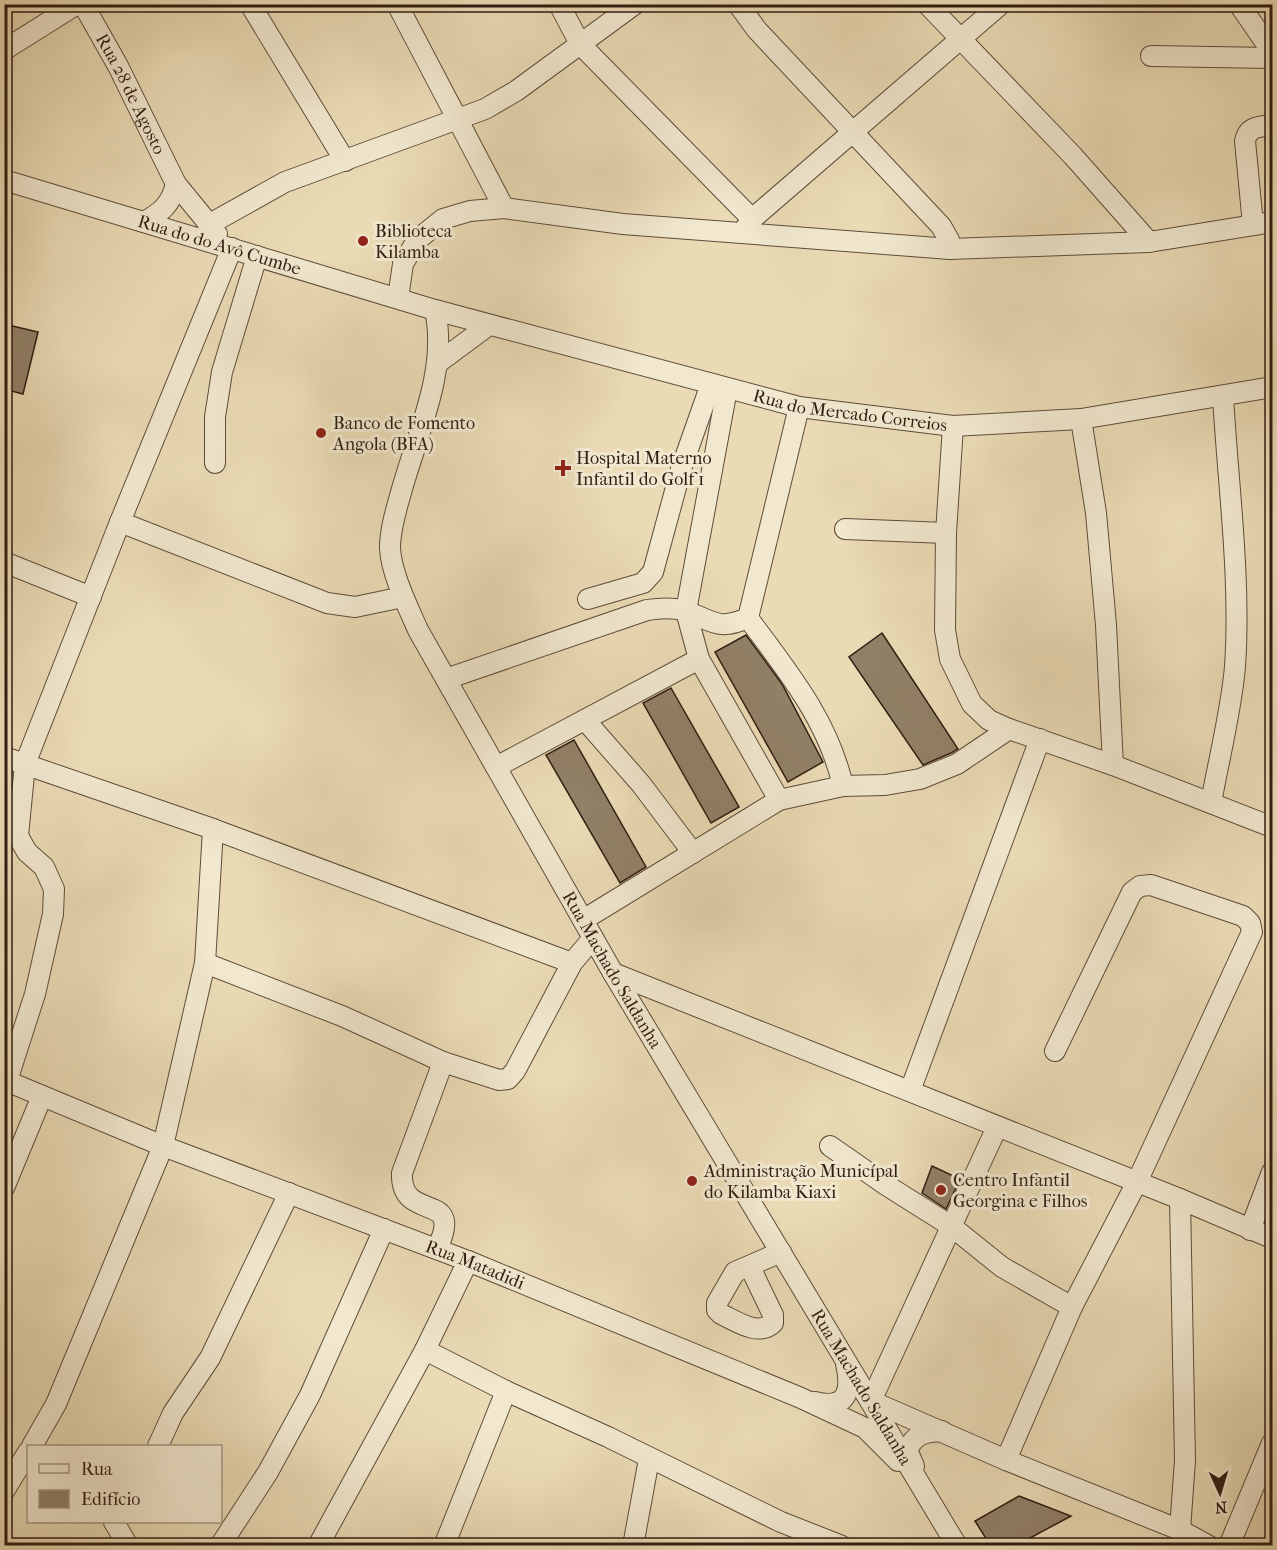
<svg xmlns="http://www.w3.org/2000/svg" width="1277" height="1550" font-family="'IM FELL French Canon',serif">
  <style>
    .building { fill: #918067; stroke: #301d12; stroke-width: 1.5 }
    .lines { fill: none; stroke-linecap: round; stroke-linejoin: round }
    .minor-casing { stroke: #5e4c3b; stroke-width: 22 }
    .minor { stroke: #f1e8cf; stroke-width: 20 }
    .poi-dot { fill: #8f2418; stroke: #f1e8cf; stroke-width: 2 }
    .labels { text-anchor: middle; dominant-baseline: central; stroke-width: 6; stroke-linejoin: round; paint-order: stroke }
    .street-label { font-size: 18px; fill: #301d12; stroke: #f1e8cf }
    .poi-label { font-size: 18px; fill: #301d12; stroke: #f1e8cf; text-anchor: start }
  </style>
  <rect width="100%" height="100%" fill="#eadbb5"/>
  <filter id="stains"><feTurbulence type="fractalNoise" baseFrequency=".00333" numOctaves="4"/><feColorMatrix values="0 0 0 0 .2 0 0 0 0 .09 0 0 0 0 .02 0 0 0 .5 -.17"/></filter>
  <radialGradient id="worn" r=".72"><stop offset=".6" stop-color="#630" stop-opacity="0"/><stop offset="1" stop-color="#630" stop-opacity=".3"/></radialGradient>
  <g class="building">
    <path d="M4,324L38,332L23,394L4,389Z"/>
    <path d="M882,633L958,749L951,753L923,765L849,657Z"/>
    <path d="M746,635L782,684L823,762L788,782L715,652Z"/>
    <path d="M671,688L739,807L711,823L643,703Z"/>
    <path d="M574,740L646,867L620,883L546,755Z"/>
    <path d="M932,1166L960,1179L946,1209L922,1193Z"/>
    <path d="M1019,1496L1071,1516L1017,1545H990L975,1521Z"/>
  </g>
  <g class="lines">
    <g class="minor-casing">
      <g id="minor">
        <path id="s1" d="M83,4L118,66L176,184L217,234"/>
        <path d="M250,4L345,161"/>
        <path d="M397,4L504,208"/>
        <path d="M559,4L580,44L752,219"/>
        <path d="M738,4L757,30L941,226L949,240L950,249"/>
        <path d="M927,4L1073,156L1149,242"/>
        <path d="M1239,4L1272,52"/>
        <path d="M4,50L77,4"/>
        <path d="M1151,56L1272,58"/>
        <path id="s2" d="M4,180L435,310L799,407L953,426L1081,419L1272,387"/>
        <path d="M144,222C162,212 171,204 176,184"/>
        <path d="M208,225L285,182L485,109L516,91L635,4"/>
        <path d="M1253,225L1245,141C1248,126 1259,127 1272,125"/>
        <path d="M742,233L752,219L1001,4"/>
        <path d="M398,298L403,264L417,240L443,219L470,211L504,208L623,224L950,249L1149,242L1272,222"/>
        <path id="s3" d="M435,310C448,370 418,432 402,489C397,507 390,528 390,548C391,573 408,607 418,630L613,973L957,1546"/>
        <path d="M439,362L489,325"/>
        <path d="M727,389L686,611L699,659L779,800"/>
        <path d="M1081,419L1096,513L1106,625L1113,765"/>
        <path d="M953,426L946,533L945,630L950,659L972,704L989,720L1009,729L1113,765L1272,827"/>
        <path d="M215,463V417L222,372L257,256"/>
        <path d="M120,522L327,603L355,607L403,597"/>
        <path d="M845,529L946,533"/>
        <path d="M4,562L91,597"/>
        <path d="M588,599L643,583L653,572L681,469L711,384"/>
        <path d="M748,618C788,672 828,720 843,786"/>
        <path d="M446,679L647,610C660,608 673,607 685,611C714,621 717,631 748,618L799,407"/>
        <path d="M585,720L641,784L693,853"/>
        <path d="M4,757L213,829L572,963"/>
        <path d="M496,767L699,659"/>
        <path d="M1211,803C1219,758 1231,712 1235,667C1241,577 1228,486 1223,396"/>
        <path d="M583,920L779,800L843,786L885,785L920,779L957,764L1009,729"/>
        <path d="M205,963L342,1016L443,1062L499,1080L508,1079L515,1071L572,963L593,938"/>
        <path d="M613,973L1180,1199L1272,1238"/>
        <path id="s4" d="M4,1080L163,1146L468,1261L801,1398L865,1428L898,1461"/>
        <path d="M7,1081L35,994L53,914L54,889L44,867L27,852L18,836L25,764L120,522L232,248"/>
        <path d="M910,1091L1040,739"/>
        <path d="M997,1127L871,1401L1006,1460L1180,1530L1209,1546"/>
        <path d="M830,1146L886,1185L951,1226L1002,1267L1072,1307"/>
        <path d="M4,1188L42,1096"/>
        <path d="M1250,1230L1272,1172"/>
        <path d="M437,1249C466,1188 400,1225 402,1173L443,1062"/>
        <path d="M750,1267L773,1315V1323C759,1337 736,1321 721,1314L717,1310V1303L735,1272L781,1252"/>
        <path d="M425,1350L506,1391L608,1437L781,1522L842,1546"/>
        <path d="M815,1402C848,1410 852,1390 846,1364"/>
        <path d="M32,1446L56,1404L163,1146L205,963L213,829"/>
        <path d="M158,1446L173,1413L210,1358L289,1193"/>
        <path d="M1006,1460L1072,1307L1137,1182L1252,932L1250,923L1243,916L1151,885L1140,886L1132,892L1055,1051"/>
        <path d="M914,1466L907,1450C915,1434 924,1432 942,1431"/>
        <path d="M4,1491L28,1452"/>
        <path d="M114,1522L128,1546"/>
        <path d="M1180,1530L1185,1460L1180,1199"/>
        <path d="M220,1546L268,1472L310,1395L384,1229"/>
        <path d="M318,1546L425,1350L468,1261"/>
        <path d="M444,1546L506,1391"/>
        <path d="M633,1546L649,1459"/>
        <path d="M1229,1546L1272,1443"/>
      </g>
    </g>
    <use href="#minor" class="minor"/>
  </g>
  <g class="poi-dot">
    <circle cx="363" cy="241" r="6"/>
    <circle cx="321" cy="433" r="6"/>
    <path d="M560 459h6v6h6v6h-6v6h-6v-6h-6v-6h6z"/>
    <circle cx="692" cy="1181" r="6"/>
    <circle cx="941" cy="1190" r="6"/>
  </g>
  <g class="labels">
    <g class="street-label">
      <text stroke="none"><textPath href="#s1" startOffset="102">Rua 28 de Agosto</textPath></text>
      <text stroke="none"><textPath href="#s2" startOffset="225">Rua do do Avô Cumbe</textPath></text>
      <text stroke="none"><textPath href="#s2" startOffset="878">Rua do Mercado Correios</textPath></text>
      <text stroke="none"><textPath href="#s3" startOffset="723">Rua Machado Saldanha</textPath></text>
      <text stroke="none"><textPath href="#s4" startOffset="506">Rua Matadidi</textPath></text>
      <text stroke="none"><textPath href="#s3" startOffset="1209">Rua Machado Saldanha</textPath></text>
    </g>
    <g class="poi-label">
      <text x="375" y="231">Biblioteca<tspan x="375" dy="21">Kilamba</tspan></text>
      <text x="333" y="423">Banco de Fomento<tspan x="333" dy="21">Angola (BFA)</tspan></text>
      <text x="576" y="458">Hospital Materno<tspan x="576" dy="21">Infantil do Golf 1</tspan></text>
      <text x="704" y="1171">Administração Municípal<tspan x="704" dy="21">do Kilamba Kiaxi</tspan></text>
      <text x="953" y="1180">Centro Infantil<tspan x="953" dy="21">Georgina e Filhos</tspan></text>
    </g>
  </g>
  <rect width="1277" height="1550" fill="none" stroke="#eadbb5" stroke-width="24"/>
  <rect x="6" y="6" width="1265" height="1538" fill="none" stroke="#301d12" stroke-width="3"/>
  <rect x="12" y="12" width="1253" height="1526" fill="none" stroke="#301d12" stroke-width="1.5"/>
  <rect x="27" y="1445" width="195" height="78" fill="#f1e8cf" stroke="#a49783" stroke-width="1.5"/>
  <rect x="39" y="1464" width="30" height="9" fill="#f1e8cf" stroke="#a49783" stroke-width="1.5"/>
  <text x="81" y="1475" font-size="18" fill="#301d12">Rua</text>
  <rect x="39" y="1490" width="30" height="18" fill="#918067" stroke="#a49783" stroke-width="1.5"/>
  <text x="81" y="1505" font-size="18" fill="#301d12">Edifício</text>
  <g transform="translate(1220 1493) rotate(176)" stroke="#f1e8cf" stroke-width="4.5" paint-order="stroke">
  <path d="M0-4.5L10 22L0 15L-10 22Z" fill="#301d12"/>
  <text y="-9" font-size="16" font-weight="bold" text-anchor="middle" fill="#301d12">N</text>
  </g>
  <rect width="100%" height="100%" filter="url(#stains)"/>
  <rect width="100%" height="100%" fill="url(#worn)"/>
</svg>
